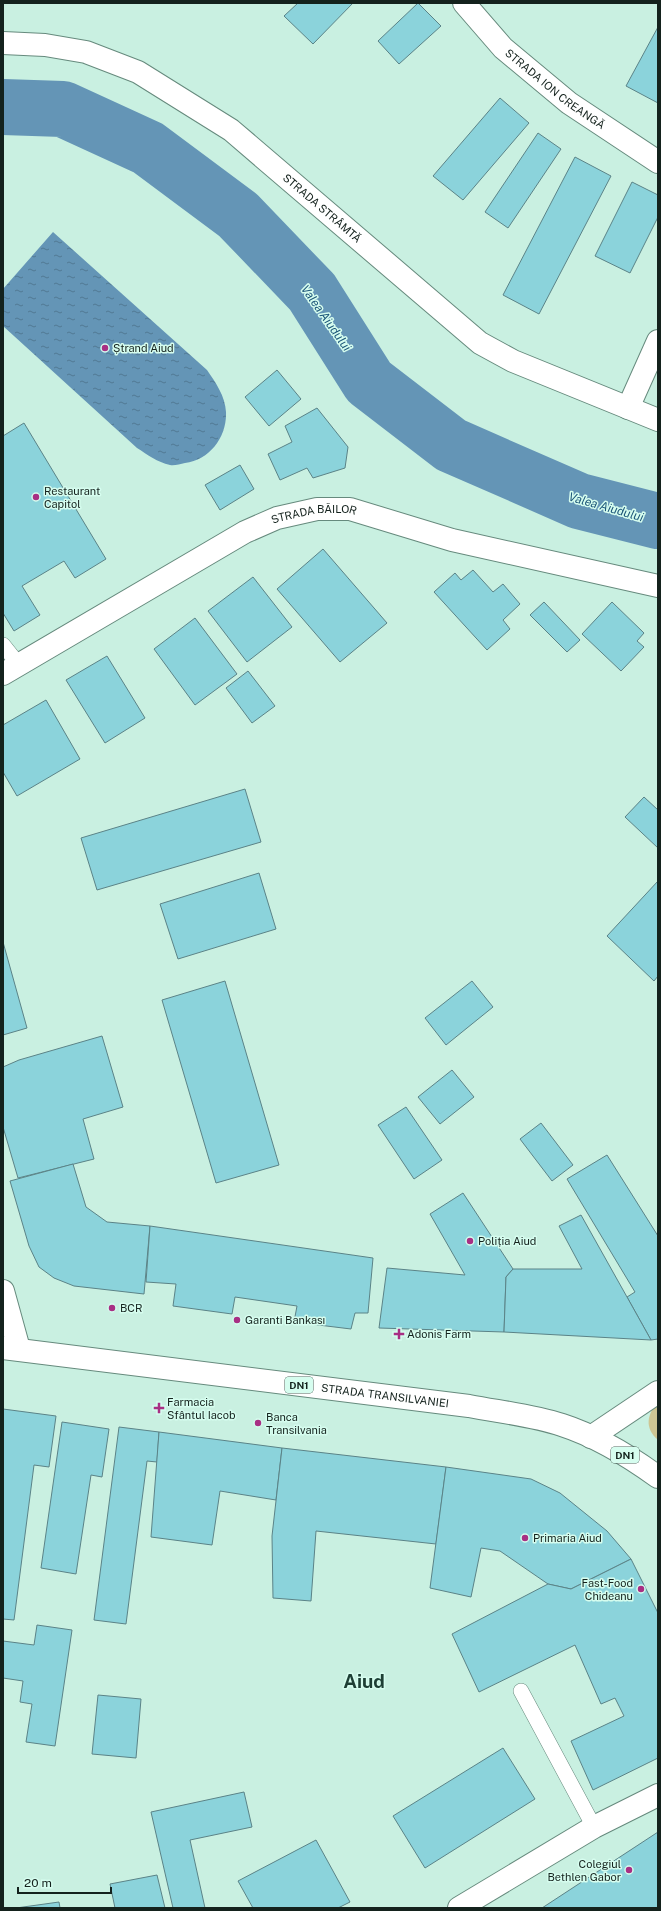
<svg xmlns="http://www.w3.org/2000/svg" width="661" height="1911" font-family="'Public Sans',sans-serif">
  <style>
    .green { fill: #cdc694 }
    .water { fill: url(#water-ripples) }
    .lines { fill: none; stroke-linecap: round; stroke-linejoin: round }
    .river { stroke: #6495b6; stroke-width: 56 }
    .building { fill: #8bd3db; stroke: #5b8387 }
    .service-casing { stroke: #668a7d; stroke-width: 16 }
    .minor-casing { stroke: #668a7d; stroke-width: 24 }
    .tertiary-casing { stroke: #668a7d; stroke-width: 24 }
    .primary-casing { stroke: #668a7d; stroke-width: 24 }
    .service { stroke: #fff; stroke-width: 15 }
    .minor { stroke: #fff; stroke-width: 22 }
    .tertiary { stroke: #fff; stroke-width: 22 }
    .primary { stroke: #fff; stroke-width: 22 }
    .poi-dot { fill: #a82f84; stroke: #d6fdef; stroke-width: 1.5 }
    .labels { text-anchor: middle; dominant-baseline: central; stroke-width: 3; stroke-linejoin: round; paint-order: stroke }
    .shield { fill: #d6fdef; stroke: #4e645c; stroke-width: 1 }
    .shield-label { font-size: 10px; font-weight: bold; fill: #14221d }
    .street-label { font-size: 11px; fill: #14221d; stroke: #d6fdef }
    .poi-label { font-size: 11px; fill: #14221d; stroke: #d6fdef; text-anchor: start }
    .water-label { font-size: 12px; font-style: italic; fill: #1b5578; stroke: #d6fdef }
    .town-label { font-size: 19px; font-weight: bold; fill: #1e3f35; stroke: #d6fdef }
  </style>
  <defs>
    <pattern id="water-ripples" width="26" height="14" patternUnits="userSpaceOnUse"><rect width="26" height="14" fill="#6495b6"/><path d="M2 4q2-2 4 0t4 0M15 11q2-2 4 0t4 0" fill="none" stroke="#517993"/></pattern>
  </defs>
  <rect width="100%" height="100%" fill="#c9f0e1"/>
  <path class="green" d="M658,1402V1440C644,1428 647,1414 658,1402Z"/>
  <path class="water" d="M53,232L207,370C216,383 225,396 226,412C227,437 210,460 185,463C180,464 174,466 170,465C157,462 148,455 137,448L3,326V289Z"/>
  <g class="lines">
    <path class="river" d="M3,107L63,109L148,148L238,215L312,292L369,382L451,445L579,501L658,521"/>
  </g>
  <g class="building">
    <path d="M298,3H353L313,44L284,16Z"/>
    <path d="M418,3L441,26L399,64L378,41Z"/>
    <path d="M658,27V103L626,86Z"/>
    <path d="M500,98L529,123L463,200L433,176Z"/>
    <path d="M538,133L561,149L508,228L485,212Z"/>
    <path d="M575,157L611,176L539,314L503,295Z"/>
    <path d="M632,182L658,195V217L630,273L595,256Z"/>
    <path d="M277,370L301,399L269,426L245,397Z"/>
    <path d="M317,408L348,447L345,468L313,478L307,468L280,480L268,454L292,442L285,426Z"/>
    <path d="M24,423L106,559L75,578L64,561L22,586L40,615L14,631L3,613V436Z"/>
    <path d="M240,465L254,489L220,510L205,485Z"/>
    <path d="M323,549L387,623L340,662L277,589Z"/>
    <path d="M473,570L493,592L503,584L520,604L503,620L510,629L487,650L434,592L455,573L461,580Z"/>
    <path d="M253,577L292,627L247,662L208,611Z"/>
    <path d="M544,602L580,640L567,652L530,615Z"/>
    <path d="M612,602L644,633L637,641L644,647L621,671L582,634Z"/>
    <path d="M195,618L237,674L195,705L154,649Z"/>
    <path d="M107,656L145,718L105,743L66,680Z"/>
    <path d="M248,671L275,706L252,723L226,688Z"/>
    <path d="M46,700L80,759L17,796L3,772V725Z"/>
    <path d="M245,789L261,842L97,890L81,838Z"/>
    <path d="M644,797L658,810V848L625,817Z"/>
    <path d="M259,873L276,929L178,959L160,904Z"/>
    <path d="M658,881V976L654,981L607,936Z"/>
    <path d="M3,942L27,1028L3,1035Z"/>
    <path d="M225,981L279,1165L216,1183L162,1000Z"/>
    <path d="M472,981L493,1007L446,1045L425,1018Z"/>
    <path d="M102,1036L123,1107L83,1119L94,1159L18,1178L3,1127V1067L19,1060Z"/>
    <path d="M452,1070L474,1097L440,1124L418,1097Z"/>
    <path d="M406,1107L442,1160L414,1179L378,1125Z"/>
    <path d="M541,1123L573,1165L552,1181L520,1139Z"/>
    <path d="M607,1155L658,1236V1339L651,1340L627,1297L635,1292L567,1179Z"/>
    <path d="M73,1164L86,1207L107,1222L150,1226L144,1294L74,1286L54,1278L39,1267L29,1246L10,1181Z"/>
    <path d="M463,1193L513,1269L506,1277L504,1332L379,1328L387,1268L465,1275L430,1214Z"/>
    <path d="M581,1215L627,1297L651,1340L504,1332L506,1277L513,1269H582L559,1226Z"/>
    <path d="M150,1226L373,1258L368,1313H355L351,1329L294,1322L297,1306L235,1297L232,1314L173,1306L176,1284L146,1282Z"/>
    <path d="M3,1409L56,1416L49,1467L34,1465L14,1620L3,1619Z"/>
    <path d="M62,1422L109,1429L102,1477L91,1475L76,1574L41,1568Z"/>
    <path d="M119,1427L159,1432L157,1462L147,1461L126,1624L94,1620Z"/>
    <path d="M159,1432L282,1448L276,1500L220,1491L212,1545L151,1537Z"/>
    <path d="M282,1448L446,1467L436,1544L316,1531L311,1601L273,1598L272,1536Z"/>
    <path d="M446,1467L531,1479L560,1493L607,1531L631,1559L571,1589L548,1584L500,1551L481,1548L471,1597L430,1588Z"/>
    <path d="M631,1559L658,1613V1758L593,1790L571,1741L624,1716L615,1698L601,1704L575,1645L479,1692L452,1634L548,1584L571,1589Z"/>
    <path d="M37,1625L72,1630L55,1746L26,1742L32,1704L20,1702L23,1681L3,1678V1641L34,1645Z"/>
    <path d="M98,1695L141,1699L136,1758L92,1754Z"/>
    <path d="M503,1748L535,1799L425,1868L393,1816Z"/>
    <path d="M244,1792L252,1827L190,1840L205,1908H173L151,1812Z"/>
    <path d="M658,1832V1908H542Z"/>
    <path d="M316,1840L350,1902L338,1908H253L238,1881Z"/>
    <path d="M157,1875L165,1908H115L110,1884Z"/>
    <path d="M59,1902L60,1908H16Z"/>
  </g>
  <g class="lines">
    <g class="service-casing">
      <g id="service">
        <path d="M3,645L19,665"/>
        <path d="M521,1691L594,1827"/>
      </g>
    </g>
    <g class="minor-casing">
      <g id="minor">
        <path id="s1" d="M3,43L45,45L86,52L138,72L231,130L480,343L513,361L658,420"/>
        <path d="M628,408L658,341"/>
        <path id="s2" d="M3,674L245,532L277,518L317,509H350L452,540L658,586"/>
        <path d="M3,1291L19,1349"/>
        <path d="M591,1437L658,1392"/>
        <path d="M459,1908L594,1827L658,1795"/>
      </g>
    </g>
    <g class="tertiary-casing">
      <g id="tertiary">
        <path id="s3" d="M464,3L503,48L569,103L658,162"/>
      </g>
    </g>
    <g class="primary-casing">
      <g id="primary">
        <path id="s4" d="M3,1348L469,1406C500,1412 532,1415 562,1425C596,1436 629,1456 658,1477"/>
      </g>
    </g>
    <use href="#service" class="service"/>
    <use href="#minor" class="minor"/>
    <use href="#tertiary" class="tertiary"/>
    <use href="#primary" class="primary"/>
  </g>
  <g class="poi-dot">
    <circle cx="105" cy="348" r="4"/>
    <circle cx="36" cy="497" r="4"/>
    <circle cx="470" cy="1241" r="4"/>
    <circle cx="112" cy="1308" r="4"/>
    <circle cx="237" cy="1320" r="4"/>
    <path d="M397 1328h4v4h4v4h-4v4h-4v-4h-4v-4h4z"/>
    <path d="M157 1402h4v4h4v4h-4v4h-4v-4h-4v-4h4z"/>
    <circle cx="258" cy="1423" r="4"/>
    <circle cx="525" cy="1538" r="4"/>
    <circle cx="641" cy="1589" r="4"/>
    <circle cx="629" cy="1870" r="4"/>
  </g>
  <g class="labels">
    <g class="shield">
      <rect x="285" y="1377" width="28" height="16" rx="3"/>
      <rect x="611" y="1447" width="28" height="16" rx="3"/>
    </g>
    <g class="shield-label">
      <text x="299" y="1385">DN1</text>
      <text x="625" y="1455">DN1</text>
    </g>
    <g class="street-label">
      <text stroke="none"><textPath href="#s3" startOffset="126">STRADA ION CREANGĂ</textPath></text>
      <text stroke="none"><textPath href="#s1" startOffset="369">STRADA STRÂMTĂ</textPath></text>
      <text stroke="none"><textPath href="#s2" startOffset="353">STRADA BĂILOR</textPath></text>
      <text stroke="none"><textPath href="#s4" startOffset="385">STRADA TRANSILVANIEI</textPath></text>
    </g>
    <g class="poi-label">
      <text x="113" y="348">Ștrand Aiud</text>
      <text x="44" y="491">Restaurant<tspan x="44" dy="13">Capitol</tspan></text>
      <text x="478" y="1241">Poliția Aiud</text>
      <text x="120" y="1308">BCR</text>
      <text x="245" y="1320">Garanti Bankası</text>
      <text x="407" y="1334">Adonis Farm</text>
      <text x="167" y="1402">Farmacia<tspan x="167" dy="13">Sfântul Iacob</tspan></text>
      <text x="266" y="1417">Banca<tspan x="266" dy="13">Transilvania</tspan></text>
      <text x="533" y="1538">Primaria Aiud</text>
      <text x="633" y="1583" text-anchor="end">Fast-Food<tspan x="633" dy="13">Chideanu</tspan></text>
      <text x="621" y="1864" text-anchor="end">Colegiul<tspan x="621" dy="13">Bethlen Gabor</tspan></text>
    </g>
    <g class="water-label">
      <text transform="translate(326 318) rotate(55)">Valea Aiudului</text>
      <text transform="translate(606 507) rotate(16)">Valea Aiudului</text>
    </g>
    <g class="town-label">
      <text x="364" y="1681">Aiud</text>
    </g>
  </g>
  <rect width="661" height="1911" fill="none" stroke="#14221d" stroke-width="8"/>
  <path d="M18 1887v6h93v-6" fill="none" stroke="#14221d" stroke-width="2"/>
  <text x="24" y="1887" font-size="12" fill="#14221d" stroke="#d6fdef" stroke-width="3" paint-order="stroke">20 m</text>
</svg>
